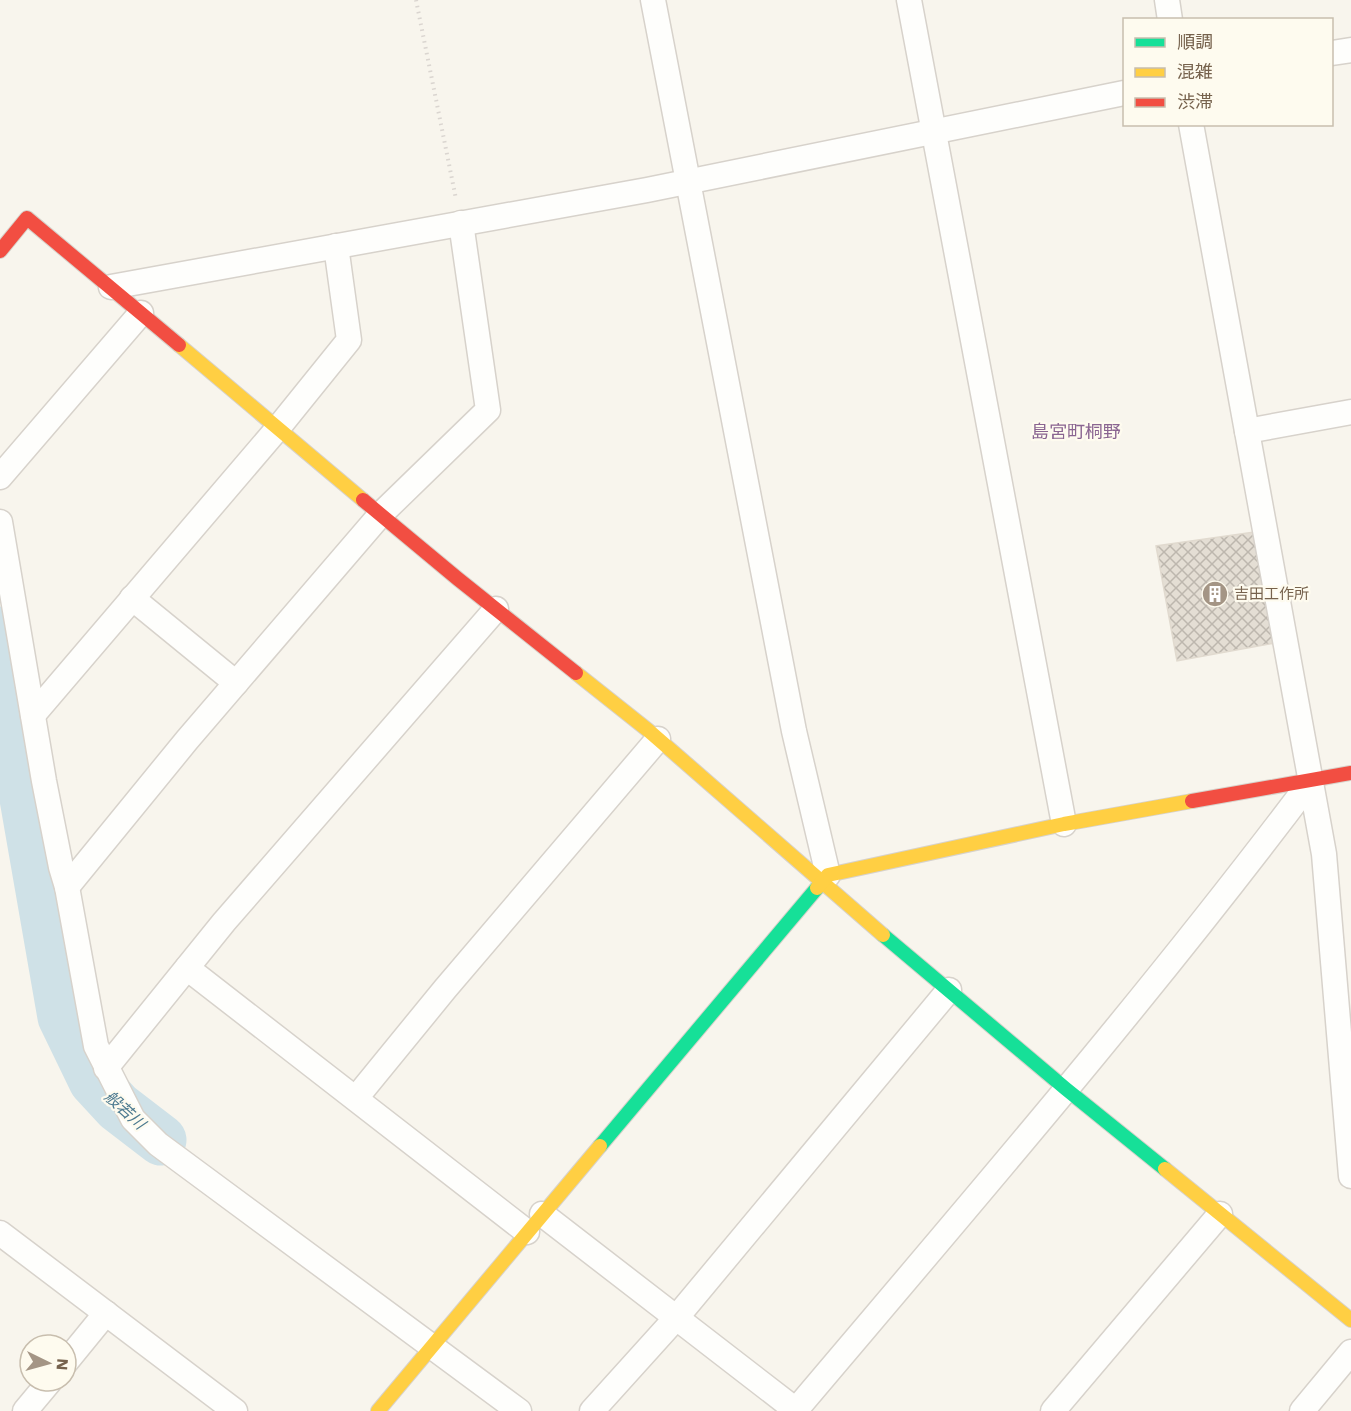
<svg xmlns="http://www.w3.org/2000/svg" width="1351" height="1411" font-family="'Work Sans','Noto Sans JP',sans-serif">
  <style>
    .lines { fill: none; stroke-linecap: round; stroke-linejoin: round }
    .river { stroke: #cfe1e7; stroke-width: 51 }
    .building { fill: url(#building-cross-hatch); stroke: #e1dacf; stroke-width: 1.5 }
    .street-casing { stroke: #d7d2cb; stroke-width: 27 }
    .fast-casing { stroke: #d7d2cb; stroke-width: 16 }
    .slow-casing { stroke: #d7d2cb; stroke-width: 16 }
    .jam-casing { stroke: #d7d2cb; stroke-width: 16 }
    .path { stroke: #dad5d0; stroke-width: 4; stroke-dasharray: 1.5 4.5; stroke-linecap: butt }
    .street { stroke: #fefefc; stroke-width: 24 }
    .fast { stroke: #16e098; stroke-width: 14 }
    .slow { stroke: #ffcf43; stroke-width: 14 }
    .jam { stroke: #f24e42; stroke-width: 14 }
    .labels { text-anchor: middle; dominant-baseline: central; stroke-width: 4.5; stroke-linejoin: round; paint-order: stroke }
    .poi-label { font-size: 15px; fill: #76624d; stroke: #fefbef; text-anchor: start }
    .water-label { font-size: 16px; font-style: italic; fill: #4b798f; stroke: #fefbef }
    .quarter-label { font-size: 18px; fill: #8a6591; stroke: #fefbef }
  </style>
  <defs>
    <pattern id="building-cross-hatch" width="8" height="8" patternUnits="userSpaceOnUse" patternTransform="scale(1.5)"><rect width="8" height="8" fill="#e4ded4"/><path d="M0 0l8 8M0 8l8-8" fill="none" stroke="#bdb7ae"/></pattern>
  </defs>
  <rect width="100%" height="100%" fill="#f8f5ed"/>
  <g class="lines">
    <path class="river" d="M0,632L20,770L63,1017L94,1081L118,1107L161,1140"/>
  </g>
  <path class="building" d="M1254,532L1275,643L1177,661L1156,546Z"/>
  <g class="lines">
    <g class="street-casing">
      <g id="street">
        <path d="M653,0L794,731L828,875"/>
        <path d="M909,0L1064,824"/>
        <path d="M1167,0L1170,20"/>
        <path d="M1332,53L1351,50"/>
        <path d="M1191,124L1324,854L1351,1176"/>
        <path d="M111,287L647,190L1124,93"/>
        <path d="M1247,431L1351,412"/>
        <path d="M0,477L141,313"/>
        <path d="M0,522L44,781L61,867L67,887L96,1046L133,1119L158,1144L519,1411"/>
        <path d="M132,598L236,683"/>
        <path d="M33,715L278,428L349,340L336,246"/>
        <path d="M67,887L187,740L381,514L488,410L461,223"/>
        <path d="M187,968L527,1232"/>
        <path d="M106,1068L224,922L496,609"/>
        <path d="M356,1098L445,989L658,739"/>
        <path d="M542,1214L797,1411"/>
        <path d="M0,1233L235,1411"/>
        <path d="M66,1362L106,1313"/>
        <path d="M25,1411L50,1381"/>
        <path d="M592,1411L676,1318L949,990"/>
        <path d="M795,1411C970,1204 1148,998 1311,781"/>
        <path d="M1053,1411L1220,1214"/>
        <path d="M1302,1411L1351,1352"/>
      </g>
    </g>
    <g class="fast-casing">
      <g id="fast">
        <path d="M883,935L1066,1089L1165,1169"/>
        <path d="M600,1146L817,888"/>
      </g>
    </g>
    <g class="slow-casing">
      <g id="slow">
        <path d="M179,345L363,500"/>
        <path d="M576,673L649,731L883,935"/>
        <path d="M817,888L828,875L1064,824L1192,801"/>
        <path d="M1165,1169L1351,1320"/>
        <path d="M378,1411L600,1146"/>
      </g>
    </g>
    <g class="jam-casing">
      <g id="jam">
        <path d="M0,251L27,218L179,345"/>
        <path d="M363,500L458,579L576,673"/>
        <path d="M1192,801L1351,773"/>
      </g>
    </g>
    <path class="path" d="M416,0L456,199"/>
    <use href="#street" class="street"/>
    <use href="#fast" class="fast"/>
    <use href="#slow" class="slow"/>
    <use href="#jam" class="jam"/>
  </g>
  <defs>
    <g id="building-disc" transform="scale(1.35)"><circle r="9.5" fill="#a49585" stroke="#fefbef"/><path d="M-4-6H4V6H1V3H-1V6H-4ZM-2.5-4.3h1.7v1.8h-1.7ZM.8-4.3h1.7v1.8H.8ZM-2.5-1h1.7V.8h-1.7ZM.8-1h1.7V.8H.8Z" fill="#fff"/></g>
  </defs>
  <g fill-rule="evenodd">
    <use href="#building-disc" x="1215" y="594"/>
  </g>
  <g class="labels">
    <g class="poi-label">
      <text x="1234" y="594">吉田工作所</text>
    </g>
    <g class="water-label">
      <text transform="translate(125 1110) rotate(42)">般若川</text>
    </g>
    <g class="quarter-label">
      <text x="1076" y="431">島宮町桐野</text>
    </g>
  </g>
  <rect x="1123" y="18" width="210" height="108" fill="#fefbef" stroke="#c8beae" stroke-width="1.5"/>
  <rect x="1135" y="38" width="30" height="9" fill="#16e098" stroke="#c8beae" stroke-width="1.5"/>
  <text x="1177" y="48" font-size="18" fill="#76624d">順調</text>
  <rect x="1135" y="68" width="30" height="9" fill="#ffcf43" stroke="#c8beae" stroke-width="1.5"/>
  <text x="1177" y="78" font-size="18" fill="#76624d">混雑</text>
  <rect x="1135" y="98" width="30" height="9" fill="#f24e42" stroke="#c8beae" stroke-width="1.5"/>
  <text x="1177" y="108" font-size="18" fill="#76624d">渋滞</text>
  <g transform="translate(48 1363) rotate(95)"><circle r="28" fill="#fefbef" stroke="#c8beae" stroke-width="1.5"/>
  <path d="M0-4.5L10 22L0 15L-10 22Z" fill="#a49585"/>
  <text y="-9" font-size="16" font-weight="bold" text-anchor="middle" fill="#76624d">N</text>
  </g>
</svg>
